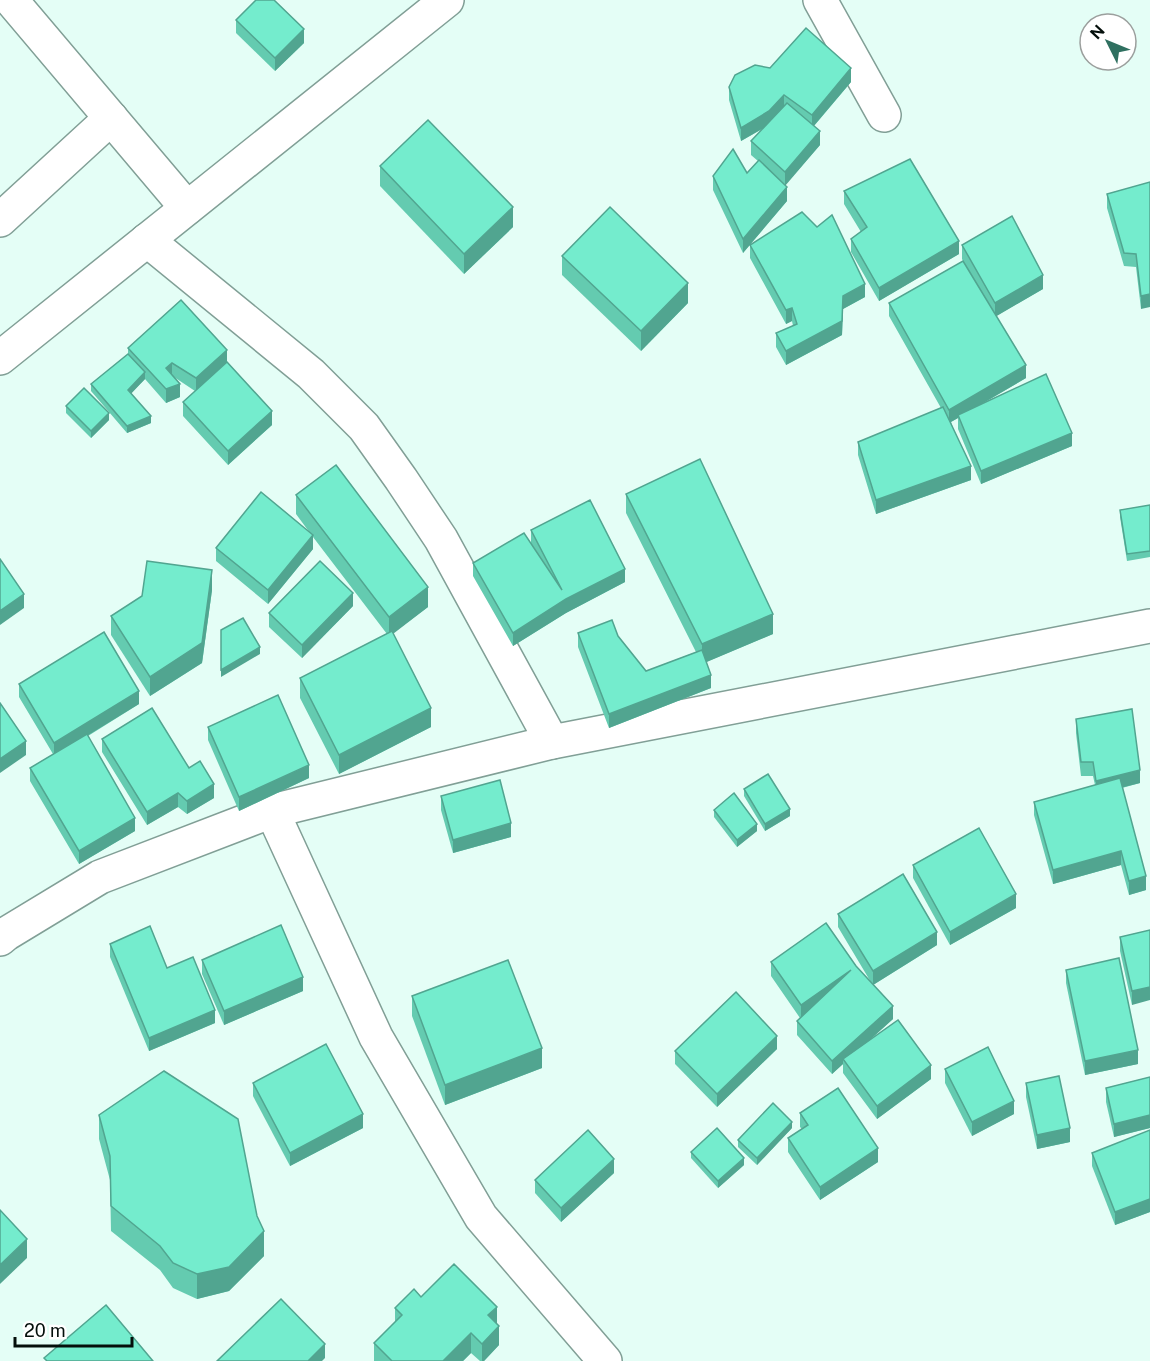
<svg xmlns="http://www.w3.org/2000/svg" width="1150" height="1361" font-family="'Public Sans',sans-serif">
  <style>
    .lines { fill: none; stroke-linecap: round; stroke-linejoin: round }
    .street-casing { stroke: #819f96; stroke-width: 36 }
    .secondary-casing { stroke: #819f96; stroke-width: 36 }
    .highway-casing { stroke: #819f96; stroke-width: 36 }
    .street { stroke: #fff; stroke-width: 33 }
    .secondary { stroke: #fff; stroke-width: 33 }
    .highway { stroke: #fff; stroke-width: 33 }
    .wall { fill: #64cbb0 }
    .shaded-wall { fill: #51a590 }
    .building { fill: #74eccd; stroke: #51a590; stroke-width: 1.5 }
  </style>
  <rect width="100%" height="100%" fill="#e4fef6"/>
  <g class="lines">
    <g class="street-casing">
      <g id="street">
        <path d="M11,0L187,208"/>
        <path d="M820,0L884,115"/>
        <path d="M0,220L111,118"/>
        <path d="M147,240L311,374L364,427L401,479L441,539L552,742"/>
        <path d="M272,811L376,1037L481,1217L605,1361"/>
      </g>
    </g>
    <g class="secondary-casing">
      <path id="secondary" d="M0,939L6,934L100,877L272,811L552,742L1150,626"/>
    </g>
    <g class="highway-casing">
      <path id="highway" d="M0,358L447,0"/>
    </g>
    <use href="#street" class="street"/>
    <use href="#secondary" class="secondary"/>
    <use href="#highway" class="highway"/>
  </g>
  <g class="wall">
    <path d="M236,20L304,43L275,71L236,33Z"/>
    <path d="M770,68L851,82L814,126L820,145L785,185L787,201L743,253L713,190V176L747,173L758,161L751,155V141L764,128L741,141L729,100V87Z"/>
    <path d="M380,166L513,227L464,274L380,186Z"/>
    <path d="M1150,182L1141,309L1136,267L1124,266L1107,208V194Z"/>
    <path d="M844,191L959,254L879,301L851,252V239L861,232L844,204Z"/>
    <path d="M750,245L865,297L843,309L842,335L786,365L776,347V333L793,326L792,321L786,324L750,258Z"/>
    <path d="M962,245L1043,289L996,316L1026,378L982,404L1072,446L981,484L958,429V418L951,422L971,480L876,514L858,455V442L941,408L889,316V303L963,261L962,259Z"/>
    <path d="M562,256L688,303L641,351L562,275Z"/>
    <path d="M128,348L227,362L272,425L228,465L183,416V402L195,391L174,377L180,397L166,403L145,379L131,393L151,423L127,433L91,391V384L128,354Z"/>
    <path d="M66,406L109,420L91,438L66,413Z"/>
    <path d="M626,494L773,634L706,662L711,688L609,728L578,647V633L646,671L696,652L626,513Z"/>
    <path d="M296,495L428,607L393,633L431,727L339,774L300,698V678L387,634L313,537V549L268,604L216,561V548L310,533L296,514Z"/>
    <path d="M1150,505V557L1127,561L1120,517V510Z"/>
    <path d="M531,530L625,582L566,613L513,646L473,576V563L531,543Z"/>
    <path d="M212,590L202,663L150,696L111,635V616Z"/>
    <path d="M353,606L302,658L269,627V613Z"/>
    <path d="M19,684L139,704L88,736L135,831L79,864L30,781V768L53,754L19,697Z"/>
    <path d="M1076,719L1140,783L1122,788L1146,890L1129,895L1121,865L1053,884L1034,815V802L1095,785L1093,776H1081L1076,733Z"/>
    <path d="M208,727L309,778L239,811L208,740Z"/>
    <path d="M102,739L189,768L214,798L187,814L178,807L147,825L102,752Z"/>
    <path d="M744,789L790,816L765,831L744,796Z"/>
    <path d="M441,796L511,837L453,853L441,810Z"/>
    <path d="M714,810L757,831L737,847L714,817Z"/>
    <path d="M913,865L1016,908L950,945L913,878Z"/>
    <path d="M838,914L937,945L873,985L893,1019L871,1039L931,1079L877,1119L843,1073V1064L832,1074L797,1035V1021L800,1018L771,976V962L856,966L872,984L838,927Z"/>
    <path d="M1150,930L1132,1005L1120,951V937Z"/>
    <path d="M110,944L167,968L215,1023L149,1051L110,957Z"/>
    <path d="M202,960L303,991L224,1025L202,974Z"/>
    <path d="M1066,970L1138,1064L1085,1075L1066,983Z"/>
    <path d="M412,996L542,1068L445,1105L412,1016Z"/>
    <path d="M777,1049L717,1107L675,1064V1051Z"/>
    <path d="M945,1069L1014,1114L972,1136L945,1083Z"/>
    <path d="M1150,1077V1128L1114,1137L1106,1102V1088Z"/>
    <path d="M253,1083L363,1128L290,1166L253,1096Z"/>
    <path d="M1026,1083L1070,1142L1037,1149L1026,1097Z"/>
    <path d="M800,1113L878,1162L820,1200L788,1152V1138L802,1129L800,1127Z"/>
    <path d="M99,1115L264,1256L229,1291L197,1299L173,1288L160,1270L111,1231L110,1180L99,1139Z"/>
    <path d="M792,1128L757,1165L738,1147V1140Z"/>
    <path d="M1150,1130V1212L1115,1225L1092,1166V1153Z"/>
    <path d="M691,1152L744,1165L718,1188L691,1158Z"/>
    <path d="M614,1173L561,1222L535,1193V1180Z"/>
    <path d="M421,1297L497,1323L499,1345L484,1361H480L471,1353L463,1361H374V1343L395,1322V1308Z"/>
  </g>
  <g class="shaded-wall">
    <path d="M304,29V43L275,71V58Z"/>
    <path d="M851,68V82L812,128V115Z"/>
    <path d="M784,95V109L769,125L741,141V128Z"/>
    <path d="M820,131V145L785,186V172Z"/>
    <path d="M787,187V201L743,253V239Z"/>
    <path d="M513,207V227L464,274V254Z"/>
    <path d="M959,241V254L879,301V288Z"/>
    <path d="M1043,275V289L995,317V303Z"/>
    <path d="M688,283V303L641,351V331Z"/>
    <path d="M865,284V297L843,309L842,335L786,365V351L843,296Z"/>
    <path d="M1150,294V307L1141,309V296Z"/>
    <path d="M792,308V321L786,324V310Z"/>
    <path d="M227,350V363L196,392V378Z"/>
    <path d="M172,363V376L166,368Z"/>
    <path d="M1026,365V378L959,417L958,415V418L949,423V410Z"/>
    <path d="M145,372V379L128,397V390Z"/>
    <path d="M180,384V397L166,403V389Z"/>
    <path d="M272,411V425L228,465V451Z"/>
    <path d="M109,413V420L91,438V431Z"/>
    <path d="M151,416V423L127,433V426Z"/>
    <path d="M1072,433V446L981,484V471Z"/>
    <path d="M971,466V480L876,514V500Z"/>
    <path d="M313,535V549L268,604V590Z"/>
    <path d="M625,569V582L566,613L513,646V633L566,599Z"/>
    <path d="M212,570V590L202,663L150,696V677Z"/>
    <path d="M428,587V607L389,637V617Z"/>
    <path d="M353,593V606L302,658V645Z"/>
    <path d="M24,594V608L0,625V611Z"/>
    <path d="M773,614V634L702,664V644Z"/>
    <path d="M260,647V654L221,677V670Z"/>
    <path d="M711,675V688L609,728V714Z"/>
    <path d="M139,691V704L54,756V743Z"/>
    <path d="M431,708V727L339,774V755Z"/>
    <path d="M26,741V755L0,773V759Z"/>
    <path d="M309,765V778L239,811V797Z"/>
    <path d="M1140,770V783L1096,794V781Z"/>
    <path d="M214,784V798L187,814V801Z"/>
    <path d="M178,793V807L147,825V812Z"/>
    <path d="M790,809V816L765,831V824Z"/>
    <path d="M135,818V831L79,864V851Z"/>
    <path d="M511,823V837L453,853V840Z"/>
    <path d="M757,824V831L737,847V840Z"/>
    <path d="M1121,851V865L1053,884V870Z"/>
    <path d="M1146,876V890L1129,895V881Z"/>
    <path d="M1016,894V908L950,945V932Z"/>
    <path d="M937,932V945L873,985V971Z"/>
    <path d="M851,970L801,1018V1005Z"/>
    <path d="M303,977V991L224,1025V1011Z"/>
    <path d="M1150,987V1000L1132,1005V991Z"/>
    <path d="M893,1006V1019L845,1062L843,1059V1064L832,1074V1061Z"/>
    <path d="M215,1010V1023L149,1051V1038Z"/>
    <path d="M777,1036V1049L717,1107V1094Z"/>
    <path d="M542,1048V1068L445,1105V1085Z"/>
    <path d="M1138,1050V1064L1085,1075V1061Z"/>
    <path d="M931,1065V1079L877,1119V1106Z"/>
    <path d="M1014,1101V1114L972,1136V1122Z"/>
    <path d="M363,1114V1128L290,1166V1153Z"/>
    <path d="M1150,1115V1128L1114,1137V1124Z"/>
    <path d="M792,1122V1128L757,1165V1158Z"/>
    <path d="M1070,1128V1142L1037,1149V1135Z"/>
    <path d="M878,1148V1162L820,1200V1187Z"/>
    <path d="M744,1158V1165L718,1188V1181Z"/>
    <path d="M614,1159V1173L561,1222V1208Z"/>
    <path d="M1150,1199V1212L1115,1225V1212Z"/>
    <path d="M264,1231V1256L229,1291L197,1299V1274Z"/>
    <path d="M27,1239V1258L0,1284V1265Z"/>
    <path d="M497,1307V1326L488,1315Z"/>
    <path d="M499,1326V1345L484,1361H482V1344Z"/>
    <path d="M471,1333V1353L463,1361H443Z"/>
    <path d="M325,1344V1358L322,1361H308Z"/>
  </g>
  <g class="building">
    <path d="M256,0H274L304,29L275,58L236,20Z"/>
    <path d="M806,28L851,68L812,115L784,95L769,111L741,128L729,87L735,75L755,65L770,68Z"/>
    <path d="M787,103L820,131L785,172L751,141Z"/>
    <path d="M428,120L513,207L464,254L380,166Z"/>
    <path d="M733,149L747,173L759,160L787,187L743,239L713,176Z"/>
    <path d="M910,159L959,241L879,288L851,239L867,227L844,191Z"/>
    <path d="M1150,182V294L1141,296L1136,254L1124,253L1107,194Z"/>
    <path d="M610,207L688,283L641,331L562,256Z"/>
    <path d="M802,212L817,227L832,215L865,284L843,296L842,321L786,351L776,333L797,324L792,308L786,310L750,245Z"/>
    <path d="M1012,216L1043,275L995,303L962,245Z"/>
    <path d="M963,261L1026,365L949,410L889,303Z"/>
    <path d="M181,300L227,350L196,378L172,363L166,368L180,384L166,389L128,348Z"/>
    <path d="M128,354L145,372L128,390L151,416L127,426L91,384Z"/>
    <path d="M227,362L272,411L228,451L183,402Z"/>
    <path d="M1046,374L1072,433L981,471L958,415Z"/>
    <path d="M84,388L109,413L91,431L66,406Z"/>
    <path d="M943,407L971,466L876,500L858,442Z"/>
    <path d="M700,459L773,614L702,644L626,494Z"/>
    <path d="M336,465L428,587L389,617L296,495Z"/>
    <path d="M261,492L313,535L268,590L216,548Z"/>
    <path d="M590,500L625,569L566,599L513,633L473,563L524,533L562,590L531,530Z"/>
    <path d="M1150,505V551L1127,554L1120,510Z"/>
    <path d="M0,559L24,594L0,611Z"/>
    <path d="M147,561L212,570L202,643L150,677L111,616L142,596Z"/>
    <path d="M320,561L353,593L302,645L269,613Z"/>
    <path d="M243,618L260,647L221,670V630Z"/>
    <path d="M612,620L618,636L646,671L702,650L711,675L609,714L578,633Z"/>
    <path d="M392,631L431,708L339,755L300,678Z"/>
    <path d="M104,632L139,691L54,743L19,684Z"/>
    <path d="M278,695L309,765L239,797L208,727Z"/>
    <path d="M0,703L26,741L0,759Z"/>
    <path d="M152,708L189,768L200,761L214,784L187,801L178,793L147,812L102,739Z"/>
    <path d="M1132,709L1140,770L1096,781L1093,762H1081L1076,719Z"/>
    <path d="M87,734L135,818L79,851L30,768Z"/>
    <path d="M768,774L790,809L765,824L744,789Z"/>
    <path d="M1120,778L1146,876L1129,881L1121,851L1053,870L1034,802Z"/>
    <path d="M500,780L511,823L453,840L441,796Z"/>
    <path d="M734,793L757,824L737,840L714,810Z"/>
    <path d="M979,828L1016,894L950,932L913,865Z"/>
    <path d="M903,874L937,932L873,971L838,914Z"/>
    <path d="M826,923L856,966L893,1006L832,1061L797,1021L851,970L801,1005L771,962Z"/>
    <path d="M281,925L303,977L224,1011L202,960Z"/>
    <path d="M150,926L167,968L193,957L215,1010L149,1038L110,944Z"/>
    <path d="M1150,930V987L1132,991L1120,937Z"/>
    <path d="M1119,958L1138,1050L1085,1061L1066,970Z"/>
    <path d="M508,960L542,1048L445,1085L412,996Z"/>
    <path d="M736,992L777,1036L717,1094L675,1051Z"/>
    <path d="M898,1020L931,1065L877,1106L843,1059Z"/>
    <path d="M326,1044L363,1114L290,1153L253,1083Z"/>
    <path d="M988,1047L1014,1101L972,1122L945,1069Z"/>
    <path d="M164,1071L238,1119L257,1216L264,1231L229,1267L197,1274L173,1263L160,1246L111,1206L110,1156L99,1115Z"/>
    <path d="M1059,1076L1070,1128L1037,1135L1026,1083Z"/>
    <path d="M1150,1077V1115L1114,1124L1106,1088Z"/>
    <path d="M838,1088L878,1148L820,1187L788,1138L808,1125L800,1113Z"/>
    <path d="M773,1103L792,1122L757,1158L738,1140Z"/>
    <path d="M717,1128L744,1158L718,1181L691,1152Z"/>
    <path d="M588,1130L614,1159L561,1208L535,1180Z"/>
    <path d="M1150,1130V1199L1115,1212L1092,1153Z"/>
    <path d="M0,1210L27,1239L0,1265Z"/>
    <path d="M454,1264L497,1307L488,1315L499,1326L482,1344L471,1333L443,1361H392L374,1343L402,1315L395,1308L414,1289L421,1297Z"/>
    <path d="M281,1299L325,1344L308,1361H217Z"/>
    <path d="M106,1305L153,1361H47L44,1358Z"/>
  </g>
  <g transform="translate(1108 42) rotate(313)"><circle r="28" fill="#ffffff" stroke="#9b9f9d" stroke-width="1.5"/>
  <path d="M0-4.5L10 22L0 15L-10 22Z" fill="#2f7060"/>
  <text y="-9" font-size="16" font-weight="bold" text-anchor="middle" fill="#040f0b">N</text>
  </g>
  <path d="M15 1337v9h117v-9" fill="none" stroke="#040f0b" stroke-width="3"/>
  <text x="24" y="1337" font-size="18" fill="#040f0b" stroke="#ffffff" stroke-width="4.5" paint-order="stroke">20 m</text>
</svg>
